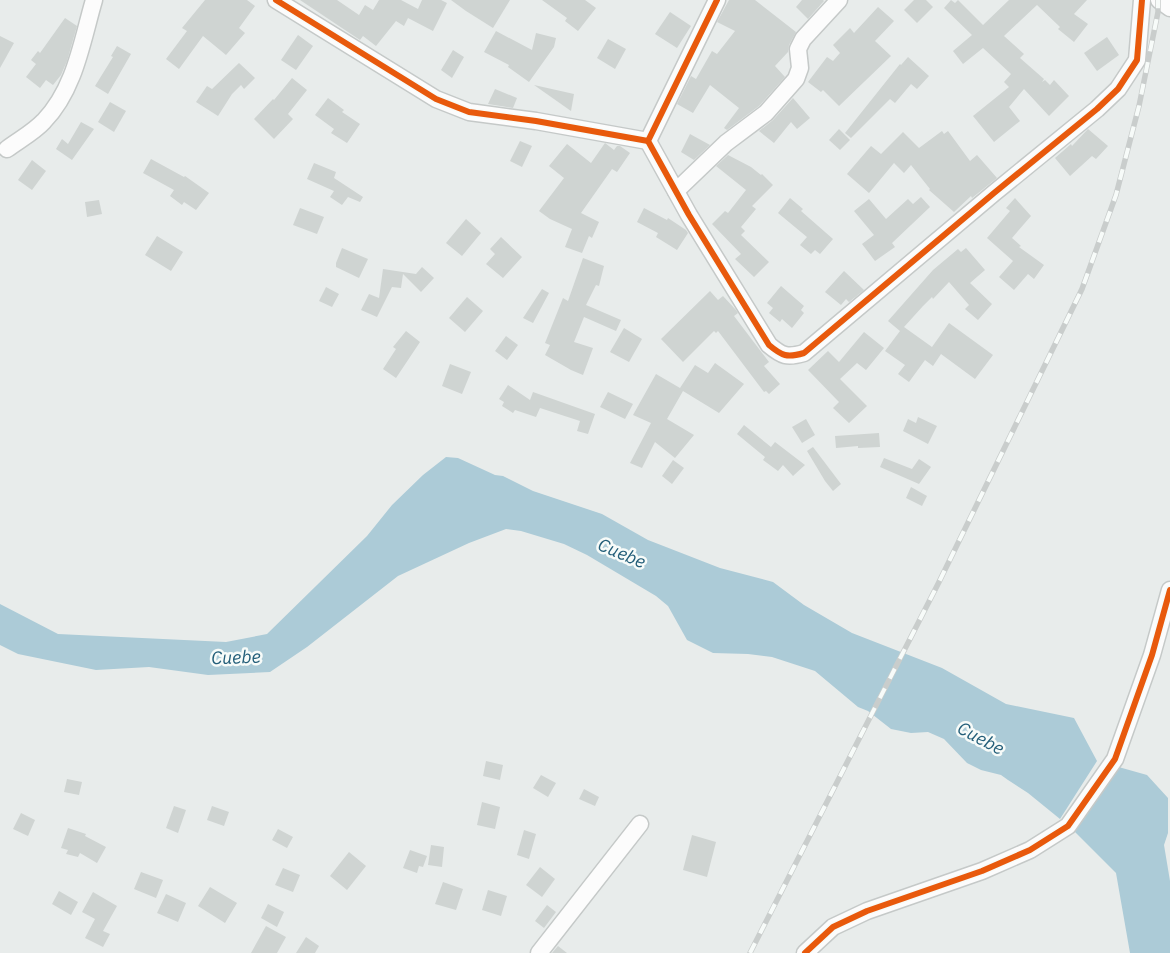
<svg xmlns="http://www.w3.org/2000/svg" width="1170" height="953" font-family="'IBM Plex Sans',sans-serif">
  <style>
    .water { fill: #accbd7 }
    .building { fill: #cfd4d2 }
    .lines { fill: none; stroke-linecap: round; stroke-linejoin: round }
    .minor-casing { stroke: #c5c9c8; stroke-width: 19 }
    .minor { stroke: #fcfcfc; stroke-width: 16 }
    .rail-casing { stroke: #c9cdcc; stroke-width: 5.5 }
    .rail { stroke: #f7fbf9; stroke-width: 4; stroke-dasharray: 11; stroke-linecap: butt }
    .cycleway-casing { stroke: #f7fbf9; stroke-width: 9 }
    .cycleway { stroke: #e8590c; stroke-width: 6 }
    .labels { text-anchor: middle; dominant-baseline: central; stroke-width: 5; stroke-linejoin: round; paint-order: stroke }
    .water-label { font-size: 18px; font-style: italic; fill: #235e79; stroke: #f7fbf9 }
  </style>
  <rect width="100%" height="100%" fill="#e8eceb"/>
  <g class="water">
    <path d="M446,457L458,458L495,475L503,476L533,491L602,514L648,540L720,568L773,582L804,605L852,633L942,668L1006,704L1074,718L1097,761L1060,819L1028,793L1008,780L1001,775L981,770L967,763L944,739L928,732L911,733L891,729L868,711L858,707L815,671L772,657L748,654L713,653L687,640L668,606L656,596L587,555L564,544L521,531L506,529L469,543L398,576L307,647L270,672L208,675L149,667L96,670L18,654L0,645V604L58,634L226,642L267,634L367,536L392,505L423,475Z"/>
    <path d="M1115,766L1147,775L1168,798V833L1164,845L1170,881V953H1130L1116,873L1074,831Z"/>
  </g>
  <g class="building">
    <path d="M205,0H247L255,6L239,28L245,33L226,55L203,36L179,69L166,59L187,31L182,28Z"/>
    <path d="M300,0H337L359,15L365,5L373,10L379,0H401L418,9L422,0H441L447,3L433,31L408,18L404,26L396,21L376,46L363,36L360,40Z"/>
    <path d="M451,0H510L493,28L466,11Z"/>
    <path d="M542,0H585L596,8L578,31L565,21L567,18Z"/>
    <path d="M729,0H755L796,32L789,45L788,52L775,66L785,77L759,106L727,130L724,128L739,108L710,85L693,113L677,104L691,76L696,79L712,51L717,54L735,31L717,22Z"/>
    <path d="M802,0H823L824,1L808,19L796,7Z"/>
    <path d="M914,0H926L933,7L917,23L904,10Z"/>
    <path d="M951,0L955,3L958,0L983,25L1009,0H1087L1074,14L1088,24L1074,42L1058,29L1060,27L1037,5L1004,36L1024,54L1020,58L1044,79L1042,82L1045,80L1050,85L1054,80L1069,96L1049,116L1024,89L1009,107L1020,121L994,142L973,116L1009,87L1004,82L1011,74L983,48L963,64L953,51L972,35L944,8Z"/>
    <path d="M878,7L894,21L875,41L891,56L839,106L823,90L821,92L808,82L827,57L833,61L840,53L833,45L850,28L854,33Z"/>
    <path d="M670,12L691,26L677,48L655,34Z"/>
    <path d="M65,18L77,26L67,61L61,75L53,85L46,80L40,88L26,77L36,64L31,60L38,51L40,53Z"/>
    <path d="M496,31L532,50L536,33L556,38L554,47L529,82L508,67L509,65L484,52Z"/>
    <path d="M298,35L313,46L296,70L281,60Z"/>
    <path d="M0,36L14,43L0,68Z"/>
    <path d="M1107,37L1119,55L1097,71L1084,53Z"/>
    <path d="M608,39L626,49L615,69L597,58Z"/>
    <path d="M117,46L131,54L108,94L95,86L113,57L111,56Z"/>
    <path d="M453,50L464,57L452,78L441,70Z"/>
    <path d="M908,57L929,76L917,89L911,84L895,103L890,99L851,138L845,133L900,64L901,65Z"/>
    <path d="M239,63L255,78L244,89L241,85L232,94L218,116L196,102L207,86L212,89Z"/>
    <path d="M292,78L307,90L288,114L293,119L274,139L254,119L273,99L274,100Z"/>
    <path d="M534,85L574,94L571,111Z"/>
    <path d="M495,89L517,98L513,108L488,104Z"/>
    <path d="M328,98L344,110L342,112L360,124L347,143L331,133L334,129L315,115Z"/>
    <path d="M793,98L810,118L797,129L791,122L774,143L759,131L773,120Z"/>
    <path d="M110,102L126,111L114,132L98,122Z"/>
    <path d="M81,122L94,129L72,160L56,149L62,139L68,144Z"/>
    <path d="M839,129L850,140L840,150L829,140Z"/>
    <path d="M1088,129L1108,146L1096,159L1092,156L1070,176L1055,158L1071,144L1072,146Z"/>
    <path d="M942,131L944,134L948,131L970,161L977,155L997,178L972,198L971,196L954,212L929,190L930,189L911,165L904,173L894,163L869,193L847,174L871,146L881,154L903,132L919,148Z"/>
    <path d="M690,134L710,145L694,160L681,152Z"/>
    <path d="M520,141L532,146L522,167L510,161Z"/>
    <path d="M605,143L614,150L617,146H620L630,153L617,172L612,169L581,213L599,222L592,238L589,236L582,253L565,247L572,229L550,219L539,211L564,178L549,166L567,144L591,163Z"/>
    <path d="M728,155L751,167L761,175L762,174L773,185L752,206L756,209L741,227L745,231L741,235L769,262L754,277L735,259L741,254L712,224L725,211L728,213L746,190L716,166Z"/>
    <path d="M151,159L184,177L185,176L209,193L196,210L184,202L182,205L170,196L174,190L143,173Z"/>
    <path d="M32,160L46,171L32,190L18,180Z"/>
    <path d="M314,163L336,172L334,178L363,197L360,202L348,197L342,205L330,197L334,191L307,179Z"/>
    <path d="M921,197L930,207L892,243L895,247L875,261L862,244L874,235L854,211L869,199L886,219L908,199L913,204Z"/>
    <path d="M790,198L803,209L801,211L833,239L820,254L815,250L811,254L800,245L807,237L778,213Z"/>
    <path d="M1015,198L1031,216L1012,238L1021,246L1019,247L1044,265L1034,279L1028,274L1014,290L999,277L1013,261L987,238L1010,211L1006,208Z"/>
    <path d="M99,200L102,214L87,217L85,202Z"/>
    <path d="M300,208L324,217L317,234L293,225Z"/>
    <path d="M644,208L667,220L668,218L686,230L688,233L677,250L656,237L658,233L637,222Z"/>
    <path d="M466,219L481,233L462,256L446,243Z"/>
    <path d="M157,236L183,252L171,271L145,255Z"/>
    <path d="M501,237L522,257L503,278L486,264L495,254L490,249Z"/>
    <path d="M342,248L368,259L359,278L336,267V263Z"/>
    <path d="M966,248L985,270L970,283L992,304L978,320L965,309L969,305L949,282L933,299L932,297L923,306L904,327L932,347L949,323L993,355L975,379L941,354L933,366L925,360L909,382L898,374L905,365L885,351L900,331L888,321L933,270L958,249L961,252Z"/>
    <path d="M583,258L604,266L599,286L596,285L586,305L621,320L616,331L584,317L574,342L593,348L583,375L571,370L545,355L550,345L545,343L563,298L568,301Z"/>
    <path d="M422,267L434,278L421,292L403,274L401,288L392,287L377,317L361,310L369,294L379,298L383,269L416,274Z"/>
    <path d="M844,271L864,290L849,302L846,299L841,305L825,292Z"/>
    <path d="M781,286L804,306L801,310L804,313L792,328L782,319L780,322L769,313L773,308L767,303Z"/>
    <path d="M326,287L339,294L332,307L319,301Z"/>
    <path d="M542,289L549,293L533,323L523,318Z"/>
    <path d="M710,291L718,300L723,296L736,310L738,313L734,316L769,362L764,366L780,384L769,394L766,391L764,392L718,331L716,333L714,331L683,362L661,339Z"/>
    <path d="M467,297L483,311L465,332L449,318Z"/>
    <path d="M624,328L642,339L629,362L610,352Z"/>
    <path d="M406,331L420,342L396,378L383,369L396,349L393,347Z"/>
    <path d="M864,332L884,348L866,370L857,363L840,379L867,406L849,423L833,408L839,402L808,370L828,351L839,362Z"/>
    <path d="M506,336L518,345L507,360L495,351Z"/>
    <path d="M715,363L744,384L719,413L683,391L667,419L694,435L675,458L655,442L642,468L630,463L651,423L633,415L656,374L680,388L695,365L708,373Z"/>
    <path d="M450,364L471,372L462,394L442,386Z"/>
    <path d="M508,385L530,400L533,392L595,414L588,434L577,431L580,421L540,408L536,417L515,410L513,413L502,406L504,402L499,399Z"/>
    <path d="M608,392L633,404L625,419L600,407Z"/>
    <path d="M918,417L937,426L928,444L903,431L908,419L916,423Z"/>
    <path d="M806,419L815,435L802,443L792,427Z"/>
    <path d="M744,425L771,447L775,442L805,465L793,476L783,465L778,471L763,460L765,457L737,434Z"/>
    <path d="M879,433L880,447L858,448V446L836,448L835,436Z"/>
    <path d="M813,447L841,484L833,491L825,481L807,451Z"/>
    <path d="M884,458L912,469L919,459L931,467L919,484L880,467Z"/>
    <path d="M673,460L684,468L672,484L662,476Z"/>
    <path d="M911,487L927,496L922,506L906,498Z"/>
    <path d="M486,761L503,765L500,780L483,776Z"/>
    <path d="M541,775L556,783L548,797L533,788Z"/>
    <path d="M67,779L82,782L79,795L64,792Z"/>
    <path d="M584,789L599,797L595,806L579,799Z"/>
    <path d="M482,802L500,807L495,829L477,825Z"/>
    <path d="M174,806L186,810L178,833L166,828Z"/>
    <path d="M212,806L229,812L224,826L207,820Z"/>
    <path d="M21,813L35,820L28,836L13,829Z"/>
    <path d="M68,828L86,834L85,836L106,847L97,863L80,853L78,857L66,854L68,850L61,848Z"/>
    <path d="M278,829L293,837L287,848L272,840Z"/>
    <path d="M524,830L536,834L529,859L517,855Z"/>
    <path d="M692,835L716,842L707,877L683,870Z"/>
    <path d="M431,845L444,847L442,867L428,865Z"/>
    <path d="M410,850L427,856L423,867L419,866L417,873L403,868Z"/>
    <path d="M349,852L366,866L347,890L330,876Z"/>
    <path d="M540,867L555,879L542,897L526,885Z"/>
    <path d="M283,868L300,875L293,892L275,885Z"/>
    <path d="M141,872L163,880L156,898L134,889Z"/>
    <path d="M443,882L463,889L456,910L435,904Z"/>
    <path d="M210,887L237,903L225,923L198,906Z"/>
    <path d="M488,890L507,896L501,916L482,910Z"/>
    <path d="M59,891L78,902L71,915L52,904Z"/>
    <path d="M93,892L117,906L103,931L110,934L103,947L85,938L95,919L82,912Z"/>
    <path d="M166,894L186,903L178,922L157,913Z"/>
    <path d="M268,904L284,912L277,927L261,918Z"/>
    <path d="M547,905L556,912L544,928L535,921Z"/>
    <path d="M266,926L286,937L277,953H251Z"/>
    <path d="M306,937L319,946L315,953H296Z"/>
    <path d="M558,946L567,953H552Z"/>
  </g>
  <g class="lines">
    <g class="minor-casing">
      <g id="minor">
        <path d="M276,0L436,99L469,112L536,121L648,141"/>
        <path d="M717,0L648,141L689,215L769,345C782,356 787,358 804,353L994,193L1097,109L1118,89L1137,60L1142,0"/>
        <path d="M1159,0L1170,8"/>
        <path d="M7,149C19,140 34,132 44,121C75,89 82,41 94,0"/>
        <path d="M676,191L726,143L766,113L796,79L800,68L798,49L803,39L839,0"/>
        <path d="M539,953L640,824"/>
        <path d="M805,953L833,927L867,911L982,871L1030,850L1068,826L1115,759L1152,655L1170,590"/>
      </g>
    </g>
    <use href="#minor" class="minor"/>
    <g class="rail-casing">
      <path id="rail" d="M750,953L939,582L1082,289L1116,195L1139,106L1158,12V0"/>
    </g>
    <use href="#rail" class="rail"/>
    <g class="cycleway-casing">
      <g id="cycleway">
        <path d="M276,0L436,99L469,112L536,121L648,141"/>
        <path d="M717,0L648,141L689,215L769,345C782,356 787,358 804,353L994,193L1097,109L1118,89L1137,60L1142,0"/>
        <path d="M805,953L833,927L867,911L982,871L1030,850L1068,826L1115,759L1152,655L1170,590"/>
      </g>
    </g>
    <use href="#cycleway" class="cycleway"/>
  </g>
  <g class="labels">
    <g class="water-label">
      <text transform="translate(622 553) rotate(23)">Cuebe</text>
      <text transform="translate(236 657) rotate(-2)">Cuebe</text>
      <text transform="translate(981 738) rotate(28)">Cuebe</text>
    </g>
  </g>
</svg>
